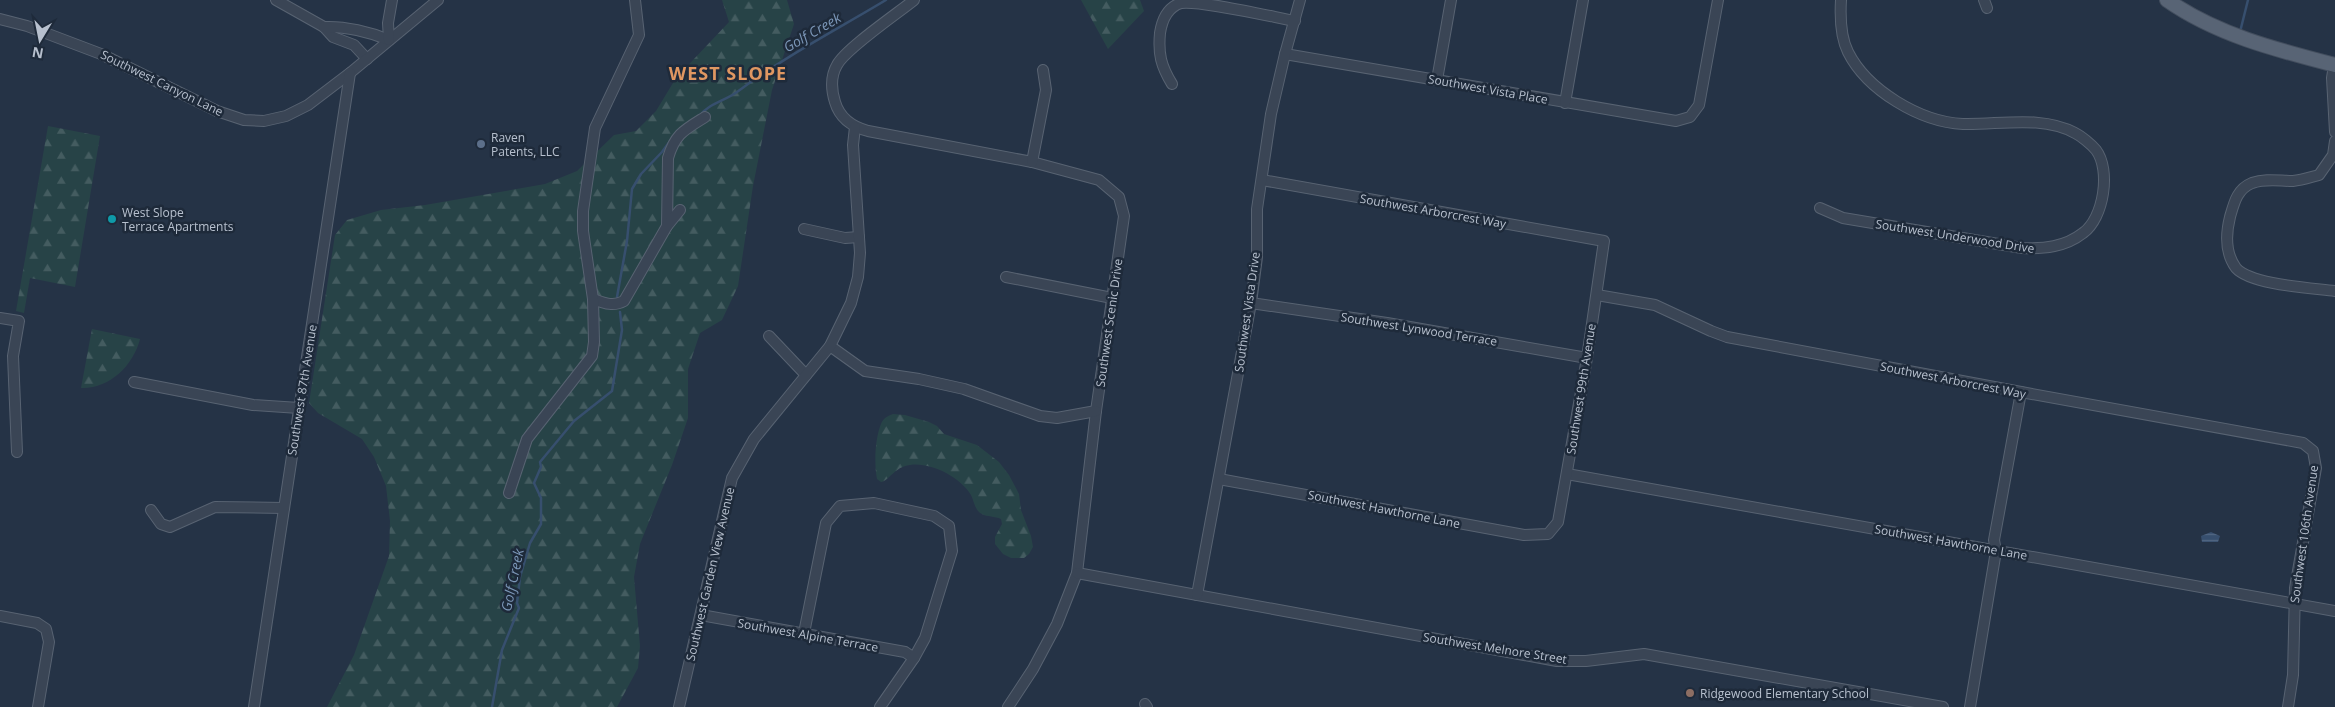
<svg xmlns="http://www.w3.org/2000/svg" width="2335" height="707" font-family="'Open Sans',sans-serif">
  <style>
    .forest { fill: url(#forest-firs) }
    .water { fill: url(#water-rules) }
    .lines { fill: none; stroke-linecap: round; stroke-linejoin: round }
    .stream { stroke: #374f6e; stroke-width: 2.5 }
    .minor-casing { stroke: #586372; stroke-width: 12 }
    .major-casing { stroke: #434e5e; stroke-width: 16 }
    .minor { stroke: #3a4555; stroke-width: 10 }
    .major { stroke: #586475; stroke-width: 14 }
    .service-dot { fill: #5c6f8a; stroke: #1e2a3a; stroke-width: 2 }
    .culture-dot { fill: #0f9aa8; stroke: #1e2a3a; stroke-width: 2 }
    .education-dot { fill: #8d6e63; stroke: #1e2a3a; stroke-width: 2 }
    .labels { text-anchor: middle; dominant-baseline: central; stroke-width: 5; stroke-linejoin: round; paint-order: stroke }
    .street-label { font-size: 12px; fill: #b7c0ce; stroke: #1e2a3a }
    .poi-label { font-size: 12px; fill: #b7c0ce; stroke: #1e2a3a; text-anchor: start }
    .water-label { font-size: 14px; font-style: italic; fill: #7c97b8; stroke: #1e2a3a }
    .district-label { font-size: 18px; font-weight: bold; letter-spacing: 1px; fill: #e09761; stroke: #1e2a3a }
  </style>
  <defs>
    <pattern id="forest-firs" width="22" height="20" patternUnits="userSpaceOnUse" patternTransform="scale(1.25)"><rect width="22" height="20" fill="#274347"/><path d="M5 1l3.5 6h-7zM16 11l3.5 6h-7z" fill="#445c60"/></pattern>
    <pattern id="water-rules" width="6" height="5" patternUnits="userSpaceOnUse" patternTransform="scale(1.25)"><rect width="6" height="5" fill="#374f6e"/><path d="M0 2.5h6" fill="none" stroke="#526782"/></pattern>
  </defs>
  <rect width="100%" height="100%" fill="#253346"/>
  <g class="forest">
    <path d="M722,0H787L794,24L772,90L753,186L738,286L722,320L700,333L688,369V418L672,465L640,544L634,577L640,646L638,668L617,707H327L354,655L389,556L390,521L386,486L374,457L362,439L318,413L309,403L335,235L347,220L381,210L425,205L545,184L577,171L614,135L636,131L656,111L676,78L729,22Z"/>
    <path d="M1081,0H1140L1144,11L1108,49Z"/>
    <path d="M48,126L100,136L75,287L30,278L24,313L16,311Z"/>
    <path d="M92,329L140,339C133,366 109,389 81,388Z"/>
    <path d="M893,414L905,415L929,422L937,426L944,434L977,445L999,462L1009,475L1019,494L1021,510L1031,536L1033,547L1029,554L1024,558H1011L1003,554L995,544V537L1002,524L1001,519C995,516 987,517 982,514C975,511 974,501 971,495C960,477 931,462 910,465C894,467 889,481 881,482L877,479C874,463 875,439 881,424C883,418 888,416 893,414Z"/>
  </g>
  <path class="water" d="M2211,532L2220,536L2218,542H2202L2201,536Z"/>
  <g class="lines">
    <g class="stream">
      <path d="M2240,32L2248,0"/>
      <path d="M699,116C711,102 723,102 737,92C784,57 836,30 886,0"/>
      <path d="M617,297L627,241L632,189L641,174L662,152L678,130"/>
      <path d="M492,707L502,650L519,608L517,603L520,577L530,543L541,524V498L534,483L541,467L540,462L574,421L612,391L622,330L620,312"/>
    </g>
    <g class="minor-casing">
      <g id="minor">
        <path d="M276,0L324,27L333,37L354,45L367,59"/>
        <path d="M914,0C898,13 845,49 837,65C830,77 831,89 835,102C840,119 853,127 868,131L1032,162L1099,180L1119,197L1124,216L1096,411L1077,573L1057,624L1033,669L1008,707"/>
        <path d="M1984,0L1987,8"/>
        <path d="M0,19L27,26L101,54L217,111L244,120L264,121L286,116L308,105L350,73L438,0"/>
        <path d="M324,27C345,26 370,32 389,40"/>
        <path d="M389,40L388,23L392,0"/>
        <path d="M1285,54L1676,121L1690,117L1699,105L1718,0"/>
        <path d="M2334,65L2332,78L2335,132"/>
        <path d="M1437,80L1451,0"/>
        <path d="M1172,84C1161,66 1158,54 1160,33C1162,20 1168,7 1181,3C1200,0 1273,17 1295,21"/>
        <path d="M1565,103L1583,0"/>
        <path d="M2335,141L2333,155L2319,175C2311,177 2302,180 2293,181C2279,181 2266,178 2252,183C2237,189 2234,203 2230,217C2226,233 2225,253 2236,268C2251,285 2312,288 2335,291"/>
        <path d="M1032,162L1046,90L1043,70"/>
        <path d="M1820,208L1843,218L2022,248C2044,249 2065,247 2083,233C2104,218 2111,170 2096,150C2091,144 2081,136 2075,133C2042,115 1999,125 1963,124C1920,122 1867,90 1848,52C1840,36 1840,17 1841,0"/>
        <path d="M667,226L668,158C675,134 684,130 705,117"/>
        <path d="M804,229L845,238L859,237"/>
        <path d="M1006,277L1112,298"/>
        <path d="M1597,295L1655,305L1711,331L1727,337L2021,392L2303,443L2313,451L2316,468L2295,588L2293,675L2288,707"/>
        <path d="M593,299C604,303 613,307 624,301L667,226L680,210"/>
        <path d="M1251,303L1387,323L1587,358"/>
        <path d="M0,318L19,321L13,356L17,452"/>
        <path d="M769,336L806,375"/>
        <path d="M830,346L865,371L919,379L964,389L1040,416L1057,418L1096,411"/>
        <path d="M134,382L253,405L299,408"/>
        <path d="M1567,474L2335,611"/>
        <path d="M1219,479L1524,535L1548,534L1558,522L1587,358L1604,241L1262,180"/>
        <path d="M509,493L527,439L592,356L594,342L593,299L583,231V211L595,128L639,35L635,0"/>
        <path d="M151,510L161,524L170,527L215,507L284,508"/>
        <path d="M1077,573L1557,661H1586L1644,654L1943,707"/>
        <path d="M1197,595L1251,303L1257,257V209L1271,114L1285,54L1300,0"/>
        <path d="M701,615L905,652L914,658"/>
        <path d="M0,616L37,623L46,629L49,642L38,707"/>
        <path d="M804,633L826,523L840,506L874,503L934,516L949,526L952,551L925,638L914,658L880,707"/>
        <path d="M1145,704L1147,707"/>
        <path d="M254,707L350,73"/>
        <path d="M679,707L732,478L754,439L830,346L851,303L858,277L860,253L853,145L855,127"/>
        <path d="M1970,707L1996,551L1994,540L2021,392"/>
      </g>
    </g>
    <g class="major-casing">
      <path id="major" d="M2167,0C2217,35 2277,50 2335,65"/>
    </g>
    <use href="#minor" class="minor"/>
    <use href="#major" class="major"/>
  </g>
  <circle class="service-dot" cx="481" cy="144" r="5"/>
  <circle class="culture-dot" cx="112" cy="219" r="5"/>
  <circle class="education-dot" cx="1690" cy="693" r="5"/>
  <g class="labels">
    <g class="street-label">
      <text transform="translate(162 83) rotate(26)">Southwest Canyon Lane</text>
      <text transform="translate(1488 89) rotate(10)">Southwest Vista Place</text>
      <text transform="translate(1433 211) rotate(10)">Southwest Arborcrest Way</text>
      <text transform="translate(1955 236) rotate(9)">Southwest Underwood Drive</text>
      <text transform="translate(1247 312) rotate(-82)">Southwest Vista Drive</text>
      <text transform="translate(1109 323) rotate(-82)">Southwest Scenic Drive</text>
      <text transform="translate(1419 329) rotate(9)">Southwest Lynwood Terrace</text>
      <text transform="translate(1953 380) rotate(11)">Southwest Arborcrest Way</text>
      <text transform="translate(1581 389) rotate(-81)">Southwest 99th Avenue</text>
      <text transform="translate(302 390) rotate(-81)">Southwest 87th Avenue</text>
      <text transform="translate(1384 509) rotate(11)">Southwest Hawthorne Lane</text>
      <text transform="translate(2304 534) rotate(-82)">Southwest 106th Avenue</text>
      <text transform="translate(1951 542) rotate(10)">Southwest Hawthorne Lane</text>
      <text transform="translate(710 574) rotate(-77)">Southwest Garden View Avenue</text>
      <text transform="translate(808 635) rotate(10)">Southwest Alpine Terrace</text>
      <text transform="translate(1495 648) rotate(9)">Southwest Melnore Street</text>
    </g>
    <g class="poi-label">
      <text x="491" y="137">Raven<tspan x="491" dy="14">Patents, LLC</tspan></text>
      <text x="122" y="212">West Slope<tspan x="122" dy="14">Terrace Apartments</tspan></text>
      <text x="1700" y="693">Ridgewood Elementary School</text>
    </g>
    <g class="water-label">
      <text transform="translate(812 32) rotate(-30)">Golf Creek</text>
      <text transform="translate(512 580) rotate(-78)">Golf Creek</text>
    </g>
    <g class="district-label">
      <text x="728" y="73">WEST SLOPE</text>
    </g>
  </g>
  <g transform="translate(40 40) rotate(190)" stroke="#1e2a3a" stroke-width="4" paint-order="stroke">
  <path d="M0-4L9 19L0 12L-9 19Z" fill="#b7c0ce"/>
  <text y="-8" font-size="14" font-weight="bold" text-anchor="middle" fill="#b7c0ce">N</text>
  </g>
</svg>
